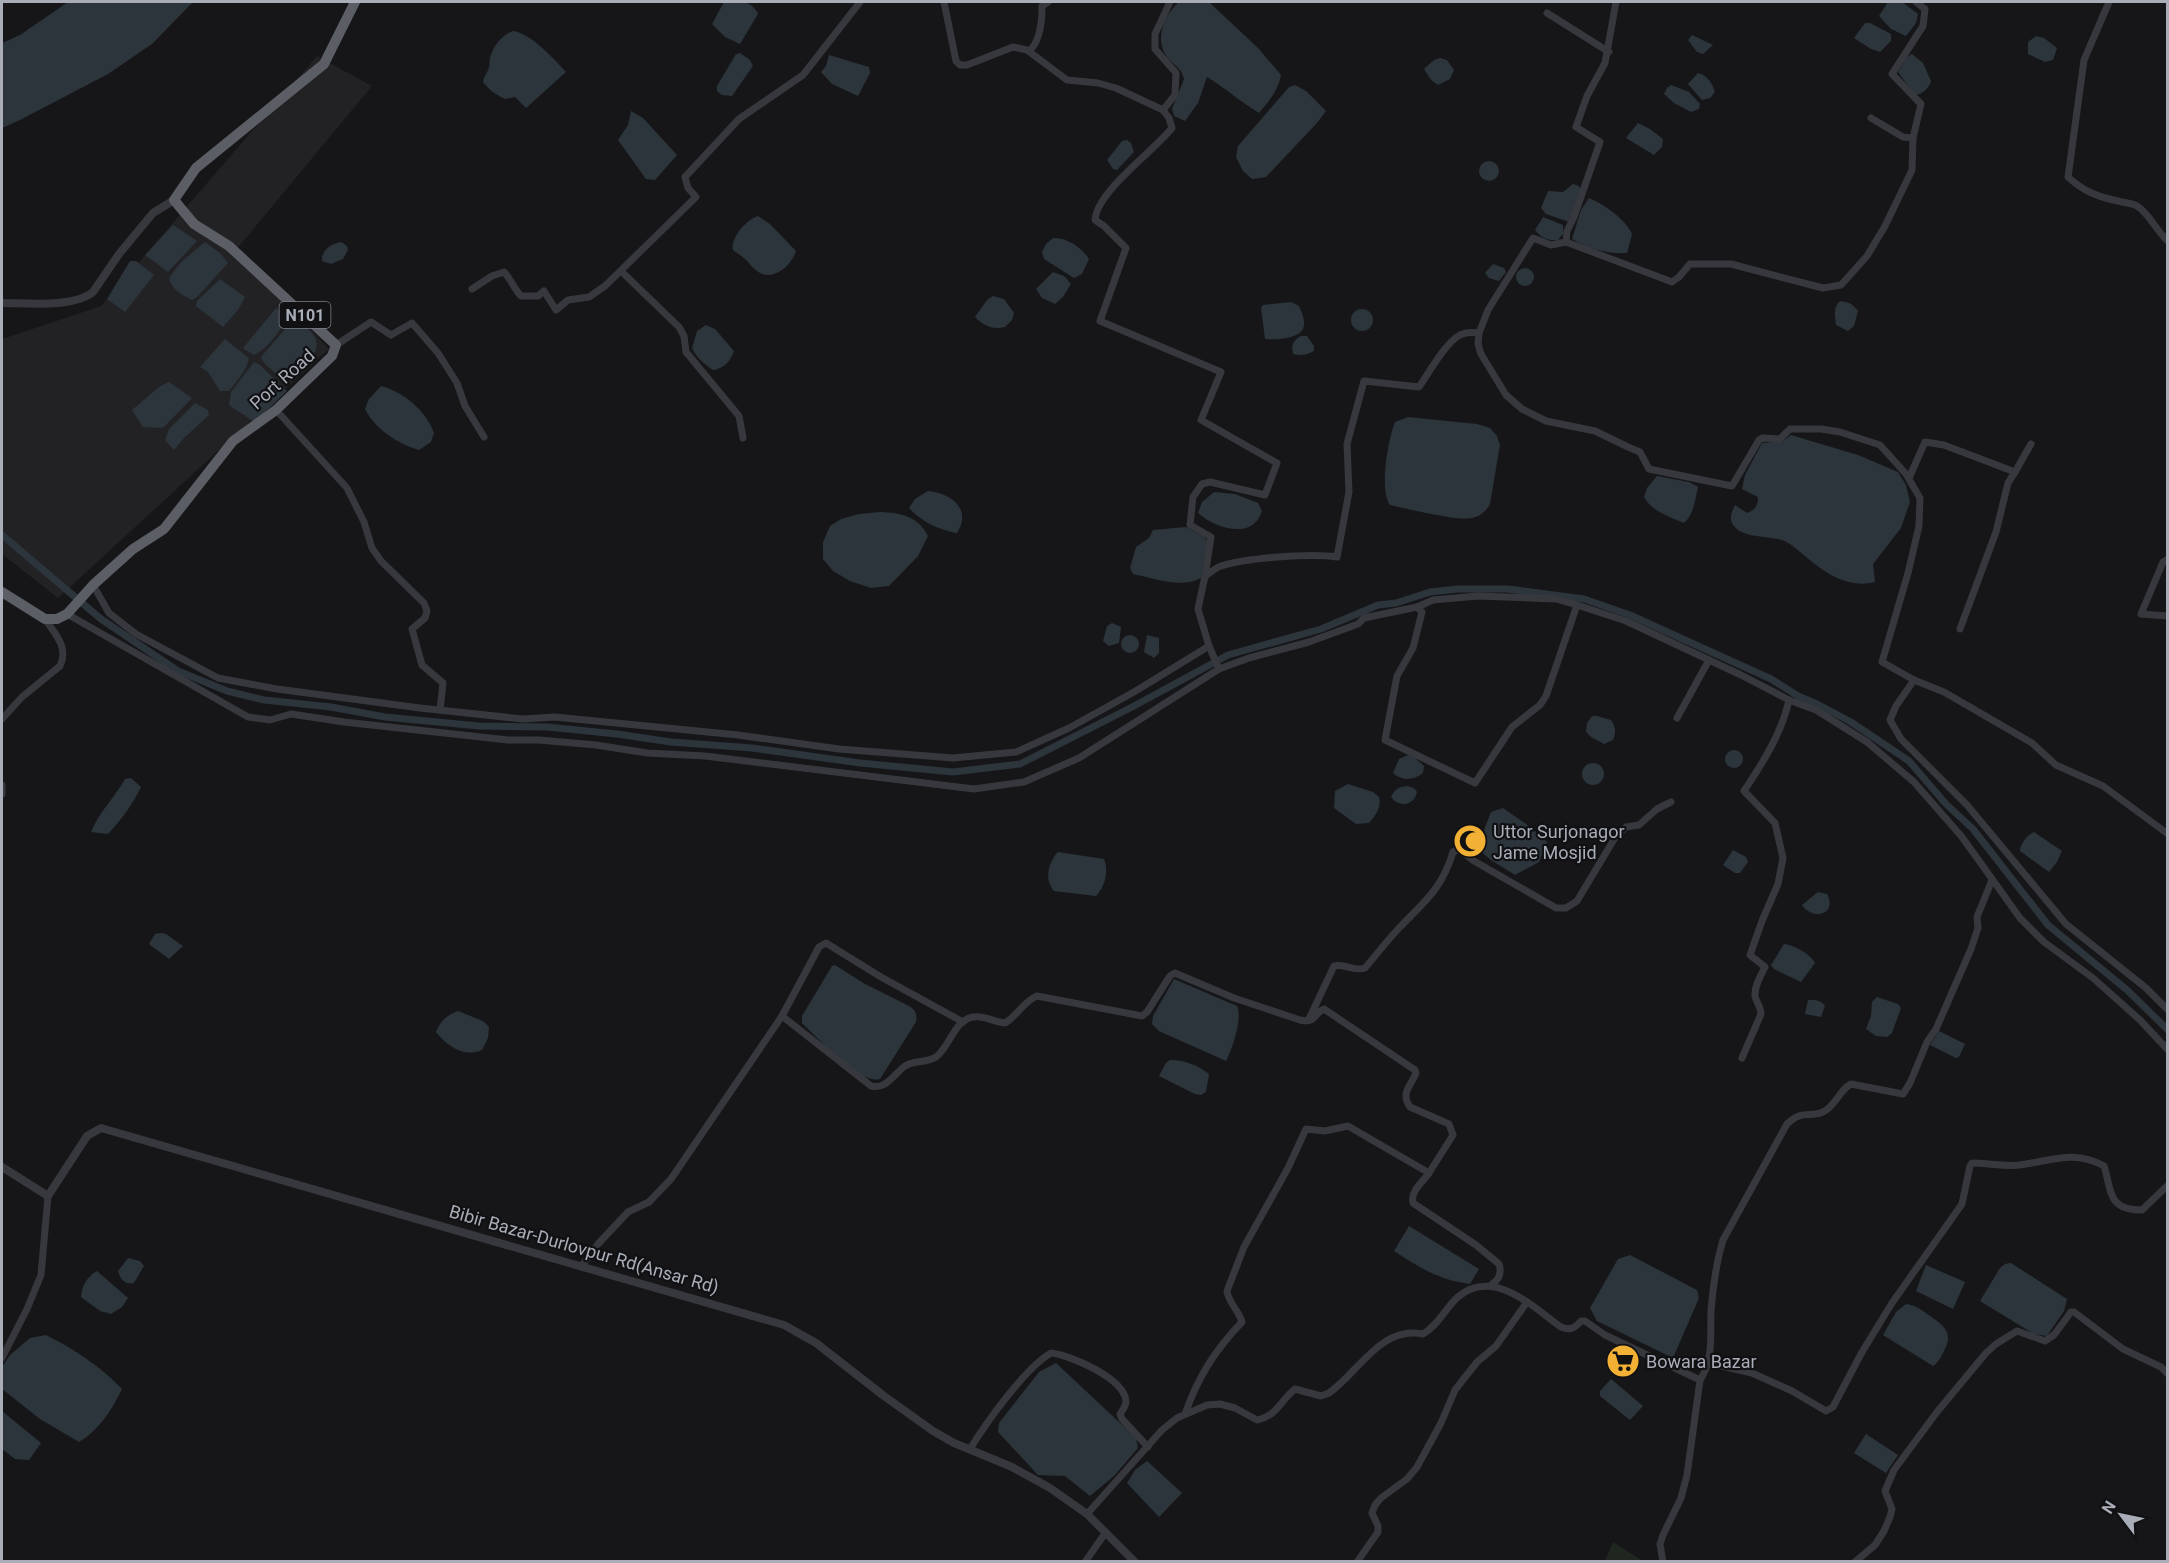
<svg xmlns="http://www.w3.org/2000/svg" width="2169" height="1563" font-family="Roboto,sans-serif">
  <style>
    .built { fill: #222225 }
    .green { fill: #1e261f }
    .water { fill: #2c353c }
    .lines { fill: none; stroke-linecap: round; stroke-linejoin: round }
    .canal { stroke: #2c353c; stroke-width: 7 }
    .minor { stroke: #37383d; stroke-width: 7 }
    .tertiary { stroke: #37383d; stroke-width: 8 }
    .trunk { stroke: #5b5e65; stroke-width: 10 }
    .labels { text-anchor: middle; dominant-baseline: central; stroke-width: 4.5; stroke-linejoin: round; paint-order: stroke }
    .shield { fill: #111113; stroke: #7b7e86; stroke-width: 1.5 }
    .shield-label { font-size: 16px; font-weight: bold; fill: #a8adb8 }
    .street-label { font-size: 18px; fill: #a8adb8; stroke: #111113 }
    .poi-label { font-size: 18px; fill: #a8adb8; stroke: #111113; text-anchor: start }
  </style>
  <rect width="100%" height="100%" fill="#161618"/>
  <path class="built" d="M317,56L372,86L236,250L329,349L58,598L2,554V339L101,306Z"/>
  <path class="green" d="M1613,1542L1643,1561H1605Z"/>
  <g class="water">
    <path d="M68,2H193L152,44L108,74L20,120L2,128V43L20,35Z"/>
    <path d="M724,2C739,1 752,0 758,14L740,44L725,37L712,24Z"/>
    <path d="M1179,2H1209L1258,48L1281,75C1278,91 1269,101 1259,113C1241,102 1225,88 1207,77L1198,103L1185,121L1174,116L1172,109L1184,79C1182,68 1173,65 1167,57C1154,39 1164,15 1179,2Z"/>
    <path d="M1888,2H1902L1918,14L1916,23L1906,36L1891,29L1879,16Z"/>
    <path d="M1865,23H1870L1891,34V41L1880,52L1871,49L1854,38Z"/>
    <path d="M513,31C532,34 553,58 566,72L526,108L515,97L505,99C495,94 489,90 483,82C484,76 487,73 489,68C490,65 489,61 490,58C493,46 502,35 513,31Z"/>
    <path d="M1692,35L1713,45L1703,54L1697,52L1688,40Z"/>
    <path d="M2036,36L2044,38L2057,48L2053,60L2045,62L2028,54V42Z"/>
    <path d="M740,53L750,60L753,66L732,96L722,95L717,91V86L736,54Z"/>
    <path d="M1912,54L1923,63L1931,81C1929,88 1923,94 1915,95L1898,72L1907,57Z"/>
    <path d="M829,55L869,67L870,73L858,96L832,84L821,72L826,66Z"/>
    <path d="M1440,58L1447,60L1454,70L1450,79L1438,85L1431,80L1424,69L1434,60Z"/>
    <path d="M1698,73C1708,76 1712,83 1715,92L1710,98L1702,100L1688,84Z"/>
    <path d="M1295,85L1306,91L1326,111L1317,123L1266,177L1252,179L1243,171L1236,157L1238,146L1289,87Z"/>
    <path d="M1671,85L1689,92L1700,104L1699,109L1691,112L1674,103L1664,94L1667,88Z"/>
    <path d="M631,111L643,118L677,155L655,180L646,179L618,140L628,125Z"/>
    <path d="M1638,123L1650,129L1663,139L1662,147L1654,155L1626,138Z"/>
    <path d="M1127,140L1131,143L1134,152L1117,170L1113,169L1107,160L1122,141Z"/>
    <circle cx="1489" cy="171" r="10"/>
    <path d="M1573,184L1579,186L1581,191L1569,222L1546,214L1541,208L1548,191L1563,192Z"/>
    <path d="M1589,198C1605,205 1624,218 1632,234L1627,253C1609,254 1587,249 1572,239L1581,210Z"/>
    <path d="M758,216L770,224L796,251C794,258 788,266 782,270C767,280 758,274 748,262C744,257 738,254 733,250C730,238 747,219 758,216Z"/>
    <path d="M1543,217L1563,225V234L1558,240C1548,241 1541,238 1535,230Z"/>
    <path d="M173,225L197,241L168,272L145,255Z"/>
    <path d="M1053,238C1068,238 1081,247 1089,259L1082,274L1074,278L1044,259L1042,252L1046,244Z"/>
    <path d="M205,242L221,254L228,263L197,297L192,300C182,295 171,289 169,278L181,262Z"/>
    <path d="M341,242L347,246L348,250L343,259L331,264L322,261C321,250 331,244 341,242Z"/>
    <path d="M130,261H136L154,275L125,312L107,299Z"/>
    <path d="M1493,264L1504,268L1506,272L1499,281L1489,278L1485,273Z"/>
    <circle cx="1525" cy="277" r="9"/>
    <path d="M1053,272L1064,276L1071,284L1063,297L1055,304L1042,298L1036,289Z"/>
    <path d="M220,279L245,297L238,310L223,327L196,306L197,301Z"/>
    <path d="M993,296L1004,299L1014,313L1012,320L1005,327C992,330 984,326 975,317L987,300Z"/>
    <path d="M1840,301C1849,302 1853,304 1858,311L1854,326L1848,331L1836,325C1835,316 1833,307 1840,301Z"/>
    <path d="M1291,302L1299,306C1301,311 1305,319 1304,325C1303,339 1276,340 1265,339L1261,308L1263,305Z"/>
    <path d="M276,308L288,318C279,331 269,348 254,355L244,349L243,348Z"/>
    <circle cx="1362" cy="320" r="11"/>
    <path d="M293,320C333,339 315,357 291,381C283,380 263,365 261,357Z"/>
    <path d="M706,325L715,329L734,351C731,361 723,369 713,370C705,365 695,356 692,348L697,331Z"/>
    <path d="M1301,336H1307L1314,346V351C1306,355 1302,356 1293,354C1291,345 1293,340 1301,336Z"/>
    <path d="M225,339L249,358C247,370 237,381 229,391H220L208,372L200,367Z"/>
    <path d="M254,362L260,365L287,391L261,416L253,421L229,405L231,392Z"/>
    <path d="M169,382L192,398L165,426L161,428L143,427L132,410L159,387Z"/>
    <path d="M381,386C404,392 426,411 434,433L431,442L419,450C398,444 375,429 365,409L369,399Z"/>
    <path d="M195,403L208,410L209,415L184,438L174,450L165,440L169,429Z"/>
    <path d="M1408,417L1477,424L1490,428L1497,436L1500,445L1490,504C1486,511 1481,516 1472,518C1456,521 1408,509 1390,505C1379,490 1388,440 1395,422Z"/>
    <path d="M1791,435L1858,455L1898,472L1906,485L1910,502L1901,528L1873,564L1875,582C1848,589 1825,573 1805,556C1798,550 1790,543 1782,540C1769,536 1743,538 1734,526C1728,520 1732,511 1735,505L1747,513C1755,510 1758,506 1758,497L1742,489L1745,475L1762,443L1783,441Z"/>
    <path d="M1657,476L1689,482L1698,487C1695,500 1694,514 1684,523C1670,517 1651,511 1644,497L1647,488Z"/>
    <path d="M928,491C952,493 972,510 957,533C939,530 922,522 909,508L915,499Z"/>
    <path d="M1214,492L1235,494L1258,503L1262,511C1253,541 1214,528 1198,513L1202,502Z"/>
    <path d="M880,512C901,513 918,516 928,536L918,556L889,586L871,588L850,581L833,571L823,559V542L830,526L841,519L859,514Z"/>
    <path d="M1186,527L1204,537L1208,541L1201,578C1181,589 1154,578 1133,574L1130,568L1136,547L1149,538L1153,530Z"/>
    <path d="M1112,623L1121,627L1119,643L1109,646L1103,641L1107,626Z"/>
    <circle cx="1130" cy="644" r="9"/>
    <path d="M1147,635L1159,638V653L1154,658L1144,652Z"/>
    <path d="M1592,716H1597L1611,720C1616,727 1616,732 1613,740L1604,744L1591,737L1586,732L1587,723Z"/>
    <circle cx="1734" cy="759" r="9"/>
    <path d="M1408,755L1414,757L1424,766L1423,773C1414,780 1403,782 1393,773L1399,759Z"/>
    <circle cx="1593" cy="774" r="11"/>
    <path d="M131,778L141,787C133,804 121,820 108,834L91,832C99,812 115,797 125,779Z"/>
    <path d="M1348,784L1373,792L1379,797C1382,807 1375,816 1369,823L1356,824L1334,808L1335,791Z"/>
    <path d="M1407,786L1414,788L1417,792C1414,806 1399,808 1391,797C1395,789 1398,787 1407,786Z"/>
    <path d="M1503,808L1529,826L1547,842L1539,862L1515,875L1491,860L1479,850L1487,837L1484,830L1491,812Z"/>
    <path d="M2034,832L2062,851L2057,862L2049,872L2020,851C2020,844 2027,835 2034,832Z"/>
    <path d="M1733,850L1746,857L1748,862L1740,873H1735L1723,865Z"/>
    <path d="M1058,852L1104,859C1109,871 1105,887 1096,896L1054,891C1044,879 1048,863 1058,852Z"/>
    <path d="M1818,892L1827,894C1838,915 1812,921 1802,905Z"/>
    <path d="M161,933L166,934L183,946L169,959L149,944L155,934Z"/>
    <path d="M1784,944C1794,945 1810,954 1815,963L1801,982L1774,969L1771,965Z"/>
    <path d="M835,965L865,984L909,1006C916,1010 917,1014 916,1022L880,1079C860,1085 818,1038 802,1023V1016L832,966Z"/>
    <path d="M1174,979L1237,1006C1243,1018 1232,1049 1226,1061L1159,1031L1152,1024L1153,1016Z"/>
    <path d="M1877,997L1898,1004L1901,1008L1892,1033L1887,1037L1876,1036L1866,1029L1871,1016L1872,1002Z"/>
    <path d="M1808,1000C1816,1000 1821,1000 1825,1006L1821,1017L1805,1014Z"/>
    <path d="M458,1011L483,1021L489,1027L488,1038L482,1050C464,1058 447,1046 436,1032C440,1021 447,1015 458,1011Z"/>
    <path d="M1939,1031L1965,1044L1959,1057L1956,1058L1930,1045Z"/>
    <path d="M1170,1060C1185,1060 1197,1065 1209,1074L1206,1092L1201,1095L1195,1094L1159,1076L1166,1063Z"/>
    <path d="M1409,1226L1479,1269L1470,1284C1439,1280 1420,1268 1394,1251Z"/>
    <path d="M1630,1255L1697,1290L1699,1298L1673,1358L1597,1321L1590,1308L1618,1259Z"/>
    <path d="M128,1258L140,1261L144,1266L134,1283C125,1285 120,1279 118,1271Z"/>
    <path d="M2011,1263L2067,1299L2064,1311L2047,1336L2034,1334L1980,1301L2000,1268L2005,1264Z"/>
    <path d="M1926,1265L1965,1282L1953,1309L1916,1291Z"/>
    <path d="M97,1271L128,1298L122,1307L111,1314L100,1311L81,1297C82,1285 87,1277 97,1271Z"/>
    <path d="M1906,1304C1914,1305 1921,1309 1927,1314C1942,1324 1955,1332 1944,1351C1941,1357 1939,1362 1933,1366L1883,1335L1896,1312Z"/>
    <path d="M46,1335C74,1349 100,1366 122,1389C112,1410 99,1430 79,1442L40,1419L2,1389V1367L10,1355L30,1338Z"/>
    <path d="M1056,1363L1136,1438L1138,1448L1114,1476L1090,1496L1065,1476L1038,1475L998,1432L999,1423L1039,1372Z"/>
    <path d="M1611,1379L1643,1406L1630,1420L1600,1396V1391Z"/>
    <path d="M2,1411L41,1443L29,1460L15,1459L2,1449Z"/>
    <path d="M1866,1434L1898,1455L1886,1473L1854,1453Z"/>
    <path d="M1147,1461L1182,1493L1159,1517L1127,1483L1135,1470Z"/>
  </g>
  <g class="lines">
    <path class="canal" d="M2,535L101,619L178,671L227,691L264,700L331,707L385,717L479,726L547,727L617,734L671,742L752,748L860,763L953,772L1020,764L1134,706L1228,655L1321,629L1378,605L1396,603L1430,592L1458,589H1508L1584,599L1630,615L1771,679L1798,696L1817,704L1851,722L1909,761L1946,804L1973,829L2048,925L2127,990L2168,1030"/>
    <g class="minor">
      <path d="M944,2L956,61L960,65H967L1013,47L1027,50L1067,80L1098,83L1116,88L1163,110L1175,95L1176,73L1155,49V34L1170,2"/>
      <path d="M2109,2L2084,60L2068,177C2083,191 2098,197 2118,201C2124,203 2132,203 2137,206C2150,214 2156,231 2168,241"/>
      <path d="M1547,13L1609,52"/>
      <path d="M1029,51C1040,42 1042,20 1042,6L1048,2"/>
      <path d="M1163,110L1169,118L1172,128C1153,152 1097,191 1095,220L1104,226L1126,248L1100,321L1221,372L1201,420L1277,463L1265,495L1210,482L1202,484L1193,497L1190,525L1211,537L1205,576"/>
      <path d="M1871,118L1903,137L1913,138"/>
      <path d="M1566,242L1672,282L1679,277L1690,264H1731L1823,288L1841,285L1867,256L1885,226L1912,170L1913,138L1921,104L1892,74L1923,26L1925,9L1916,2"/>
      <path d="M622,272L679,327L684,336L686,352L739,416L743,438"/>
      <path d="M472,289L492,276L504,272C511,279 514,289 521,296H538L544,291L556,310L568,300L589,297L605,286L696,197L688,188L685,177L739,119L803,75L860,2"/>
      <path d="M1479,333L1478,344L1481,354L1506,395L1522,409L1546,421L1595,431L1628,447L1640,452L1649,469L1732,486L1759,440L1763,438L1780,439L1790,429H1821L1840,432L1880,445L1906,474L1920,498L1919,526L1908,573L1882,662L1914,680L1896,706L1890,720L1901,739L1967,805L2066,924L2146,988L2168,1010"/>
      <path d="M336,345L371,322L391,335L412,323L438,353L457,383L465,406L484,437"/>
      <path d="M276,410L347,488L364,522L372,548L381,561L424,603L427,611L425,618L412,629L422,665L443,683L440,710"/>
      <path d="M1909,478L1925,442L1944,445L2015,472L2031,444"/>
      <path d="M2168,559L2163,562L2141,614L2168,616"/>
      <path d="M93,585L109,613L136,634L218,678L277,689L420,708L523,719L555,717L738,735L839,749L953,758L1016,752L1069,728L1134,692L1209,646"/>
      <path d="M1417,607L1433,600L1478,596L1556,599L1577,605L1626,621L1741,675L1789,700L1816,710L1867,742L1914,782L1962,837L2020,918L2044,942L2093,978L2140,1020L2168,1050"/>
      <path d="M67,614L248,717L270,720L291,714L344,722L508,740H539L596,745L647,753L705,756L974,789L1024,782L1079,758L1219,669L1249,658L1309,642L1358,624L1364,618L1417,607L1422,612L1413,648L1397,676L1385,740L1475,783L1512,727L1540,705L1546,696L1577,605"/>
      <path d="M1960,629L1996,532L2008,483L2015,472"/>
      <path d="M1219,669L1209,646L1198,609L1205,576C1210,573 1215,568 1221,566C1247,558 1310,553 1337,557L1349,492L1347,444L1364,381L1419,387C1429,373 1445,343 1460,335C1466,332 1472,332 1479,333L1488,310L1533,238L1551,245L1566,242L1567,231L1574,217L1600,142L1576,127L1587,96L1605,63L1616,2"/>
      <path d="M1914,680L1944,692L2032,743L2056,765L2103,786L2168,834"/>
      <path d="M1677,718L1709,660"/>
      <path d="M2,719L22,697L60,666C69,647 55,634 45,619"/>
      <path d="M2,785V794"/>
      <path d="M782,1016L819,947L826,943L881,977L963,1022"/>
      <path d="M1309,1019L1334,966C1345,963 1355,972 1365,968C1376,955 1387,941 1399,928C1424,902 1442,889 1453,852L1459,849L1474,861L1556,908H1566L1577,901L1616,836L1626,827L1639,825L1657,809L1671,802"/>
      <path d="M1742,1058L1761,1014C1761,1007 1756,1002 1755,996C1754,986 1761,975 1765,967L1750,955L1762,921L1778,884L1783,858L1775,823L1744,791C1762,764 1782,733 1789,700"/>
      <path d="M1429,1173C1423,1182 1410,1191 1413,1203L1476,1245L1499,1264C1502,1273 1499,1280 1491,1285"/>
      <path d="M581,1267L598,1244L628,1212L649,1202L671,1179L782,1016L871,1086C886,1090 894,1074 905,1066C914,1060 927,1063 936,1057C950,1047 954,1020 973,1017C984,1015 994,1022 1005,1023C1017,1016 1024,1001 1037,996L1142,1016L1147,1012L1170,976L1175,973L1234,998L1300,1020C1317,1024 1313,1013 1324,1009L1415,1070L1416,1073C1411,1086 1400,1093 1410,1107L1449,1124L1453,1135L1429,1173L1348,1126L1325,1131L1306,1129L1288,1168L1244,1247L1227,1291C1228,1302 1239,1311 1242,1322C1215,1350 1198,1377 1185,1414"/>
      <path d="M2,1358L27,1309L41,1275L48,1196"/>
      <path d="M1709,1363L1752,1373L1792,1391L1826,1411L1833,1407L1862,1352L1892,1303L1962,1204L1970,1166L1972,1163C1988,1163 2005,1167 2020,1165C2051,1161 2074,1149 2104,1166C2112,1191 2107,1210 2142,1210L2168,1185"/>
      <path d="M1700,1380C1714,1359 1710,1335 1711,1311C1713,1287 1716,1263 1723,1240L1787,1124C1802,1109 1810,1118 1823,1112C1836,1106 1839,1090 1851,1084L1903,1094L1910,1083L1927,1042L1936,1029L1971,949L1978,928L1977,917L1992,880"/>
      <path d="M970,1449C986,1423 1025,1368 1051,1353C1070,1355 1124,1378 1126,1401C1126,1406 1123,1410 1120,1414L1122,1419L1148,1447"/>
      <path d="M1087,1514L1162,1430L1177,1418L1207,1405L1220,1404L1235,1408L1257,1420C1277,1416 1281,1400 1295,1389L1321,1396L1329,1393C1358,1373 1381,1325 1423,1334C1439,1325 1445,1308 1458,1297C1493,1267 1533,1307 1561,1327C1570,1331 1575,1328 1581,1321H1585L1605,1335L1700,1380L1687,1475L1681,1498L1663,1535L1660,1544L1663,1562"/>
      <path d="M1085,1562L1106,1532"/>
      <path d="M1357,1562L1378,1532V1526L1372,1513L1375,1505L1381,1498L1407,1479L1417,1467L1441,1423L1455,1390L1477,1362L1496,1346L1527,1302"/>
      <path d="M1855,1562L1875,1545L1884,1531L1890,1517L1892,1509L1885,1491L1894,1470L1937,1412L1986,1353L1996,1344L2017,1331L2045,1341L2054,1335L2071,1312H2074L2123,1349L2161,1367L2168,1374"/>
    </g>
    <g class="tertiary">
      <path d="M2,303C26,303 74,308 93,292L119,254L153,213L174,200"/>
      <path d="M2,1167L48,1196L87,1136L101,1128L784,1325L816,1343L884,1396L933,1431L954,1443L1012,1467L1050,1488L1087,1514L1135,1562"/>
    </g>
    <path class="trunk" d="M2,592L45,619H57L67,614L93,585L133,549L164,529L233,441L276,410L332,356L336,345L229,246L194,224L174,200L196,168L324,64L355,2"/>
  </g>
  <defs>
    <g id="mosque-disc" transform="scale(1.725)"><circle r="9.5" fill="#f2b134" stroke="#111113"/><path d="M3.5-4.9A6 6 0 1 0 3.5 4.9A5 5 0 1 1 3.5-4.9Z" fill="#111"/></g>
    <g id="supermarket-disc" transform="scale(1.725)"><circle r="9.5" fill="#f2b134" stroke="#111113"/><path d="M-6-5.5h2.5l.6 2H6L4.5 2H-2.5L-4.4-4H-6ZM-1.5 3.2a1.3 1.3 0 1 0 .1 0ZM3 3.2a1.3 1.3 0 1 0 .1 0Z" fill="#111"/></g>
  </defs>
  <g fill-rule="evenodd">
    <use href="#mosque-disc" x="1470" y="841"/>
    <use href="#supermarket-disc" x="1623" y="1361"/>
  </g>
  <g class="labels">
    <rect class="shield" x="279.5" y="302" width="51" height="26" rx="4.5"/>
    <g class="shield-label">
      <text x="305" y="315">N101</text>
    </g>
    <g class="street-label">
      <text transform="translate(282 379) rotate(-42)">Port Road</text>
      <text transform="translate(584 1249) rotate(16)">Bibir Bazar-Durlovpur Rd(Ansar Rd)</text>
    </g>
    <g class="poi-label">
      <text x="1493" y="831">Uttor Surjonagor<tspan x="1493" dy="21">Jame Mosjid</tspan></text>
      <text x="1646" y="1361">Bowara Bazar</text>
    </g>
  </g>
  <rect width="2169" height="1563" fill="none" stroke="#a8adb8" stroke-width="6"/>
  <g transform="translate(2121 1515) rotate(302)" stroke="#111113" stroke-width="4.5" paint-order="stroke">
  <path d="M0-4.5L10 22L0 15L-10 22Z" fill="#a8adb8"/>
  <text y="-9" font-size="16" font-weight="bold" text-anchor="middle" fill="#a8adb8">N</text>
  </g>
</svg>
